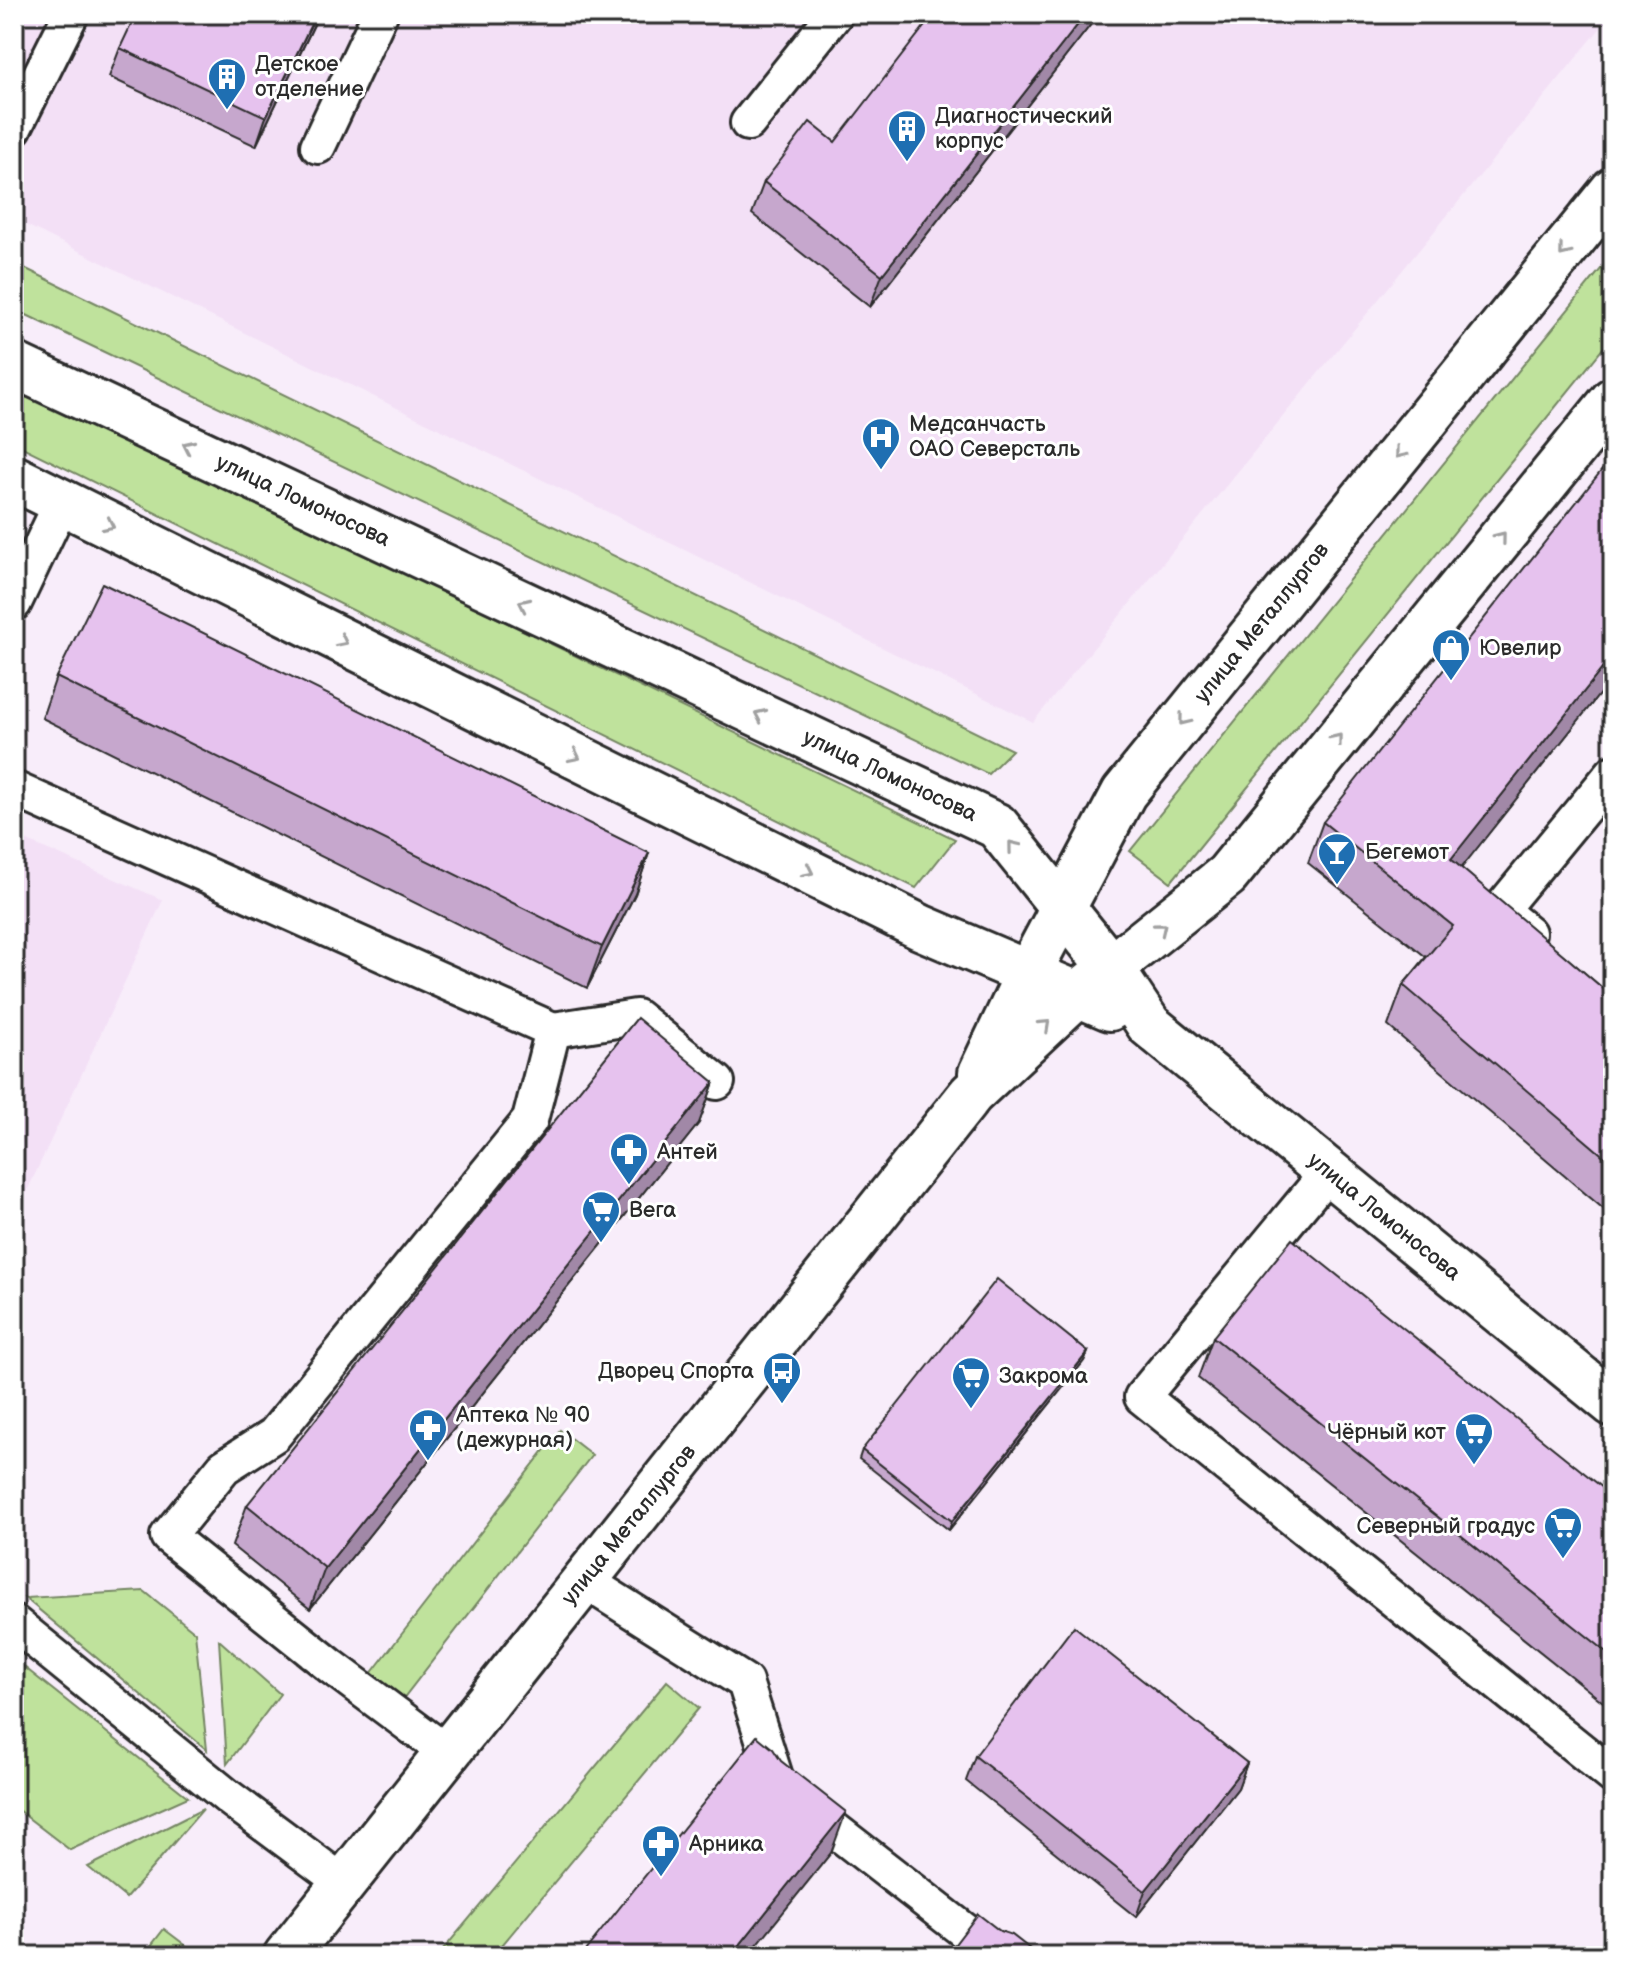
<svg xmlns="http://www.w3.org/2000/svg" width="1627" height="1970" font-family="'Balsamiq Sans',sans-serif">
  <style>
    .built { fill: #f3e0f6 }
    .green { fill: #bfe29c; stroke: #758664; stroke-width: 2 }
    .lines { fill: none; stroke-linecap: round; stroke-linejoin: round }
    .service-casing { stroke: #2b2b2b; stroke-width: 40 }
    .minor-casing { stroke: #2b2b2b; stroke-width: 50 }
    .tertiary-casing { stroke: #2b2b2b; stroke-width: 50 }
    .service { stroke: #fff; stroke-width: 34 }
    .minor { stroke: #fff; stroke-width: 44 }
    .tertiary { stroke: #fff; stroke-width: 44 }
    .wall { fill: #c6a7cd; stroke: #2b2b2b; stroke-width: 2 }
    .shaded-wall { fill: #a188a7; stroke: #2b2b2b; stroke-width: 2 }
    .building { fill: #e6c2ee; stroke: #2b2b2b; stroke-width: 2 }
    .oneway { stroke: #a0a0a0 }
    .labels { text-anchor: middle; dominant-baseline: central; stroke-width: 6; stroke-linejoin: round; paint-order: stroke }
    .poi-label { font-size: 22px; fill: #2b2b2b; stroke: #fff; text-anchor: start }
    .street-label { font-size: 22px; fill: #2b2b2b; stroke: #fff }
  </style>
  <rect width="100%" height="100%" fill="#f8edfa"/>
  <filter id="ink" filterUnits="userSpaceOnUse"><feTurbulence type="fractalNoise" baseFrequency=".0125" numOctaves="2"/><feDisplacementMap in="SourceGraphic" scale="16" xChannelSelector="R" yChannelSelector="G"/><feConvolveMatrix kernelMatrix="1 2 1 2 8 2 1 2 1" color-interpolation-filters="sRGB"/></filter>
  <g filter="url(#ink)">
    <g class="built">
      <path d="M14,14H1612L1033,722L14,219Z"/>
      <path d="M14,835L163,900L14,1219Z"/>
    </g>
    <g class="green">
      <path d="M1613,254V336L1171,882L1130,851Z"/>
      <path d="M14,263L1012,750L988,774L14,309Z"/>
      <path d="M14,385L955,839L916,888L14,443Z"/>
      <path d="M560,1430L592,1455L402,1700L370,1675Z"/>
      <path d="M144,1591L195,1632L207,1750L25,1598Z"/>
      <path d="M219,1640L280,1694L227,1764Z"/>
      <path d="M14,1659L188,1797L70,1850L14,1807Z"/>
      <path d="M667,1681L699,1708L493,1956H438Z"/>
      <path d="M203,1809L126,1898L88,1867Z"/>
      <path d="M164,1929L193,1951L189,1956H143Z"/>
    </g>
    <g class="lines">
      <g class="service-casing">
        <g id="service">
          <path d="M748,123L835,14"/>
          <path d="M14,128L71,14"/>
          <path d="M318,146L380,14"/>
          <path d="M14,603L62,502"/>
          <path d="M14,789L553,1030L530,1120L274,1435L224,1467L168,1536L332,1667L446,1752"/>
          <path d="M1528,933L1500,910L1613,773"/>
          <path d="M553,1030L636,1017L717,1082"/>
          <path d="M1329,1171L1142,1397L1613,1776"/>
          <path d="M585,1581L745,1682L778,1786L997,1956"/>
          <path d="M14,1623L228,1797L345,1884"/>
        </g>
      </g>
      <g class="minor-casing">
        <g id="minor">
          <path d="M14,365L997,826L1111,968L1149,1025L1613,1404"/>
          <path d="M14,478L920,927L1110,1008"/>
        </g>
      </g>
      <g class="tertiary-casing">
        <g id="tertiary">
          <path d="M981,1073L1029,972L1124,793L1613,190"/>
          <path d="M286,1956L971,1094L1078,994L1227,875L1613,400"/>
        </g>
      </g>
      <use href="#service" class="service"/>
      <use href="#minor" class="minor"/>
      <use href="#tertiary" class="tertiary"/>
    </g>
    <g class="wall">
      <path d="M319,14L256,146L109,77L120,48Z"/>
      <path d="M1099,14L870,307L752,214L764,182L835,142Z"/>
      <path d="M56,677L649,853L635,894L587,988L42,718Z"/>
      <path d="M1613,677L1461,868L1613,997V1217L1388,1026L1403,985L1426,957L1308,863L1323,822Z"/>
      <path d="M714,1082L699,1123L310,1609L232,1546L247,1505Z"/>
      <path d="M1213,1337L1613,1496V1710L1198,1378Z"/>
      <path d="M1088,1352L1084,1361L949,1530L859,1459L862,1450Z"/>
      <path d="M975,1756L1247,1763L1238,1788L1136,1917L966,1781Z"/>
    </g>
    <g class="shaded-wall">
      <path d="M316,14H319L256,146L266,117Z"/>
      <path d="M1086,14H1099L870,307L882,275Z"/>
      <path d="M1613,655V677L1436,900L1451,859Z"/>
      <path d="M649,853L635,894L587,988L602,947Z"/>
      <path d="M714,1082L699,1123L310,1609L325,1568Z"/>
      <path d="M1088,1352L1084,1361L949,1530L952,1521Z"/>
      <path d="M1247,1763L1238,1788L1136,1917L1145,1891Z"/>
      <path d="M846,1812L831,1853L748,1956H731Z"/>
    </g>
    <g class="building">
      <path d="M136,14H316L266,117L120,48Z"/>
      <path d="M934,14H1086L882,275L764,182L810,122L835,142Z"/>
      <path d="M1613,456V655L1451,859L1613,997V1164L1403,985L1453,926L1323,822Z"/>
      <path d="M102,583L649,853L602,947L56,677Z"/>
      <path d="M637,1018L714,1082L325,1568L247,1505Z"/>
      <path d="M1292,1239L1613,1496V1657L1213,1337Z"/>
      <path d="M997,1279L1088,1352L952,1521L862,1450Z"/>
      <path d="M1074,1626L1247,1763L1145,1891L975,1756Z"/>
      <path d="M757,1736L773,1749L781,1761L846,1812L731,1956H581Z"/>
      <path d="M978,1914L1000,1931L1012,1935L1039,1956H946Z"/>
    </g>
    <defs><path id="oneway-chevron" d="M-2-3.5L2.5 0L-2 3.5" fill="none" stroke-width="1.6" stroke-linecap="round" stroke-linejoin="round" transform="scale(2)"/></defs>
    <g class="oneway">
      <use href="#oneway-chevron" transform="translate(1564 251) rotate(129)"/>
      <use href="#oneway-chevron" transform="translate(188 446) rotate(-155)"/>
      <use href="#oneway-chevron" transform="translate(1400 453) rotate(129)"/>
      <use href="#oneway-chevron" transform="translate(109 525) rotate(26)"/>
      <use href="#oneway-chevron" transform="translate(1501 537) rotate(-51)"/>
      <use href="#oneway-chevron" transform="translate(524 604) rotate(-155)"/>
      <use href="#oneway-chevron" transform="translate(342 641) rotate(26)"/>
      <use href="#oneway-chevron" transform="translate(760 715) rotate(-155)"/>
      <use href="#oneway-chevron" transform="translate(1184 720) rotate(129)"/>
      <use href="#oneway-chevron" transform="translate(1337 739) rotate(-51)"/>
      <use href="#oneway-chevron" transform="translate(575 756) rotate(26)"/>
      <use href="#oneway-chevron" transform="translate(1013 846) rotate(-129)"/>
      <use href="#oneway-chevron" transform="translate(808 871) rotate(26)"/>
      <use href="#oneway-chevron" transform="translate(1161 928) rotate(-39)"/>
      <use href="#oneway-chevron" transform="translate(1045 1025) rotate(-43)"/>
    </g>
  </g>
  <defs>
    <g id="building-pin" transform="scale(2)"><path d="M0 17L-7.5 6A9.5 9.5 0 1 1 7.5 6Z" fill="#1f6fb2" stroke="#fff"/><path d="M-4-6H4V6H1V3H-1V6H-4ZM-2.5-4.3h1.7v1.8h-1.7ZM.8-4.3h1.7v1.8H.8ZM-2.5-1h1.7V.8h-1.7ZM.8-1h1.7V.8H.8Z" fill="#fff"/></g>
    <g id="hospital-pin" transform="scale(2)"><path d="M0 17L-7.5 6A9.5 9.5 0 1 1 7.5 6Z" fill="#1f6fb2" stroke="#fff"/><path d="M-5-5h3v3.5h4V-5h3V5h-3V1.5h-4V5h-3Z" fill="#fff"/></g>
    <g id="shop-pin" transform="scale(2)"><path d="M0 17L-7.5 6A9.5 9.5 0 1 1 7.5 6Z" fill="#1f6fb2" stroke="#fff"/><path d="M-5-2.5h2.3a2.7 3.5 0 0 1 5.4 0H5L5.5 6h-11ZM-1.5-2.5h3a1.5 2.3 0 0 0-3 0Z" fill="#fff"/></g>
    <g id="bar-pin" transform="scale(2)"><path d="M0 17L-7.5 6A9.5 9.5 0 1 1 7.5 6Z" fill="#1f6fb2" stroke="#fff"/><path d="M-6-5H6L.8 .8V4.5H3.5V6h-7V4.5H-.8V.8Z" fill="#fff"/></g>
    <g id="pharmacy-pin" transform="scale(2)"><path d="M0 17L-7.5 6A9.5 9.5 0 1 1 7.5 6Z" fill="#1f6fb2" stroke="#fff"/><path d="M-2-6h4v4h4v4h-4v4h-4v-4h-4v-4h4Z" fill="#fff"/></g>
    <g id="supermarket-pin" transform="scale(2)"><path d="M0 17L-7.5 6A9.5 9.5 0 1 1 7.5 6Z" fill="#1f6fb2" stroke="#fff"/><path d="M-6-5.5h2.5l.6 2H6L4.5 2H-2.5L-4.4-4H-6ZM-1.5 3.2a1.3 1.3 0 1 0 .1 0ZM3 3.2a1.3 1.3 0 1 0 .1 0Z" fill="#fff"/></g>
    <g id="bus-pin" transform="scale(2)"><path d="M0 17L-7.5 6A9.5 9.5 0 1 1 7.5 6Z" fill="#1f6fb2" stroke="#fff"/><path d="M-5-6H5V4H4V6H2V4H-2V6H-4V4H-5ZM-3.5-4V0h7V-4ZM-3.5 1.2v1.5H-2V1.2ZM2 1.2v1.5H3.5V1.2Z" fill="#fff"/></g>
  </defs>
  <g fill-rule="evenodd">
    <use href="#building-pin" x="227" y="77"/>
    <use href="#building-pin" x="907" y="129"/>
    <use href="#hospital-pin" x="881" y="437"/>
    <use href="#shop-pin" x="1451" y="648"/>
    <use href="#bar-pin" x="1337" y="852"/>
    <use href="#pharmacy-pin" x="629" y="1152"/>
    <use href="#supermarket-pin" x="601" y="1210"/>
    <use href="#bus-pin" x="782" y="1371"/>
    <use href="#supermarket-pin" x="971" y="1376"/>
    <use href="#pharmacy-pin" x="428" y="1428"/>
    <use href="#supermarket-pin" x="1474" y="1432"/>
    <use href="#supermarket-pin" x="1563" y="1526"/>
    <use href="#pharmacy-pin" x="661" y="1844"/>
  </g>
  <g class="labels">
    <g class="poi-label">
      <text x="255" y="64">Детское<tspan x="255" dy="25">отделение</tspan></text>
      <text x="935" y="116">Диагностический<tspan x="935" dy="25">корпус</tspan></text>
      <text x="909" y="424">Медсанчасть<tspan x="909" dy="25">ОАО Северсталь</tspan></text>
      <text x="1479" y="648">Ювелир</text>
      <text x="1365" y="852">Бегемот</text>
      <text x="657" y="1152">Антей</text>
      <text x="629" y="1210">Вега</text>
      <text x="754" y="1371" text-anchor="end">Дворец Спорта</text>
      <text x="999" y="1376">Закрома</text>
      <text x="456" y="1415">Аптека № 90<tspan x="456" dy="25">(дежурная)</tspan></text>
      <text x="1446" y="1432" text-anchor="end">Чёрный кот</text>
      <text x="1535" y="1526" text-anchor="end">Северный градус</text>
      <text x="689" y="1844">Арника</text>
    </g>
    <g class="street-label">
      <text transform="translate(303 501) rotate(25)">улица Ломоносова</text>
      <text transform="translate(1262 623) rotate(-51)">улица Металлургов</text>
      <text transform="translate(890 776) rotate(25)">улица Ломоносова</text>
      <text transform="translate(1384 1217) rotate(39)">улица Ломоносова</text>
      <text transform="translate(629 1525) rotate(-51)">улица Металлургов</text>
    </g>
  </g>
  <rect width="1627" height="1970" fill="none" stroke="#fff" stroke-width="48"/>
  <rect x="24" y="24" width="1579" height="1922" fill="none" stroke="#2b2b2b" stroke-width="3" filter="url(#ink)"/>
</svg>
